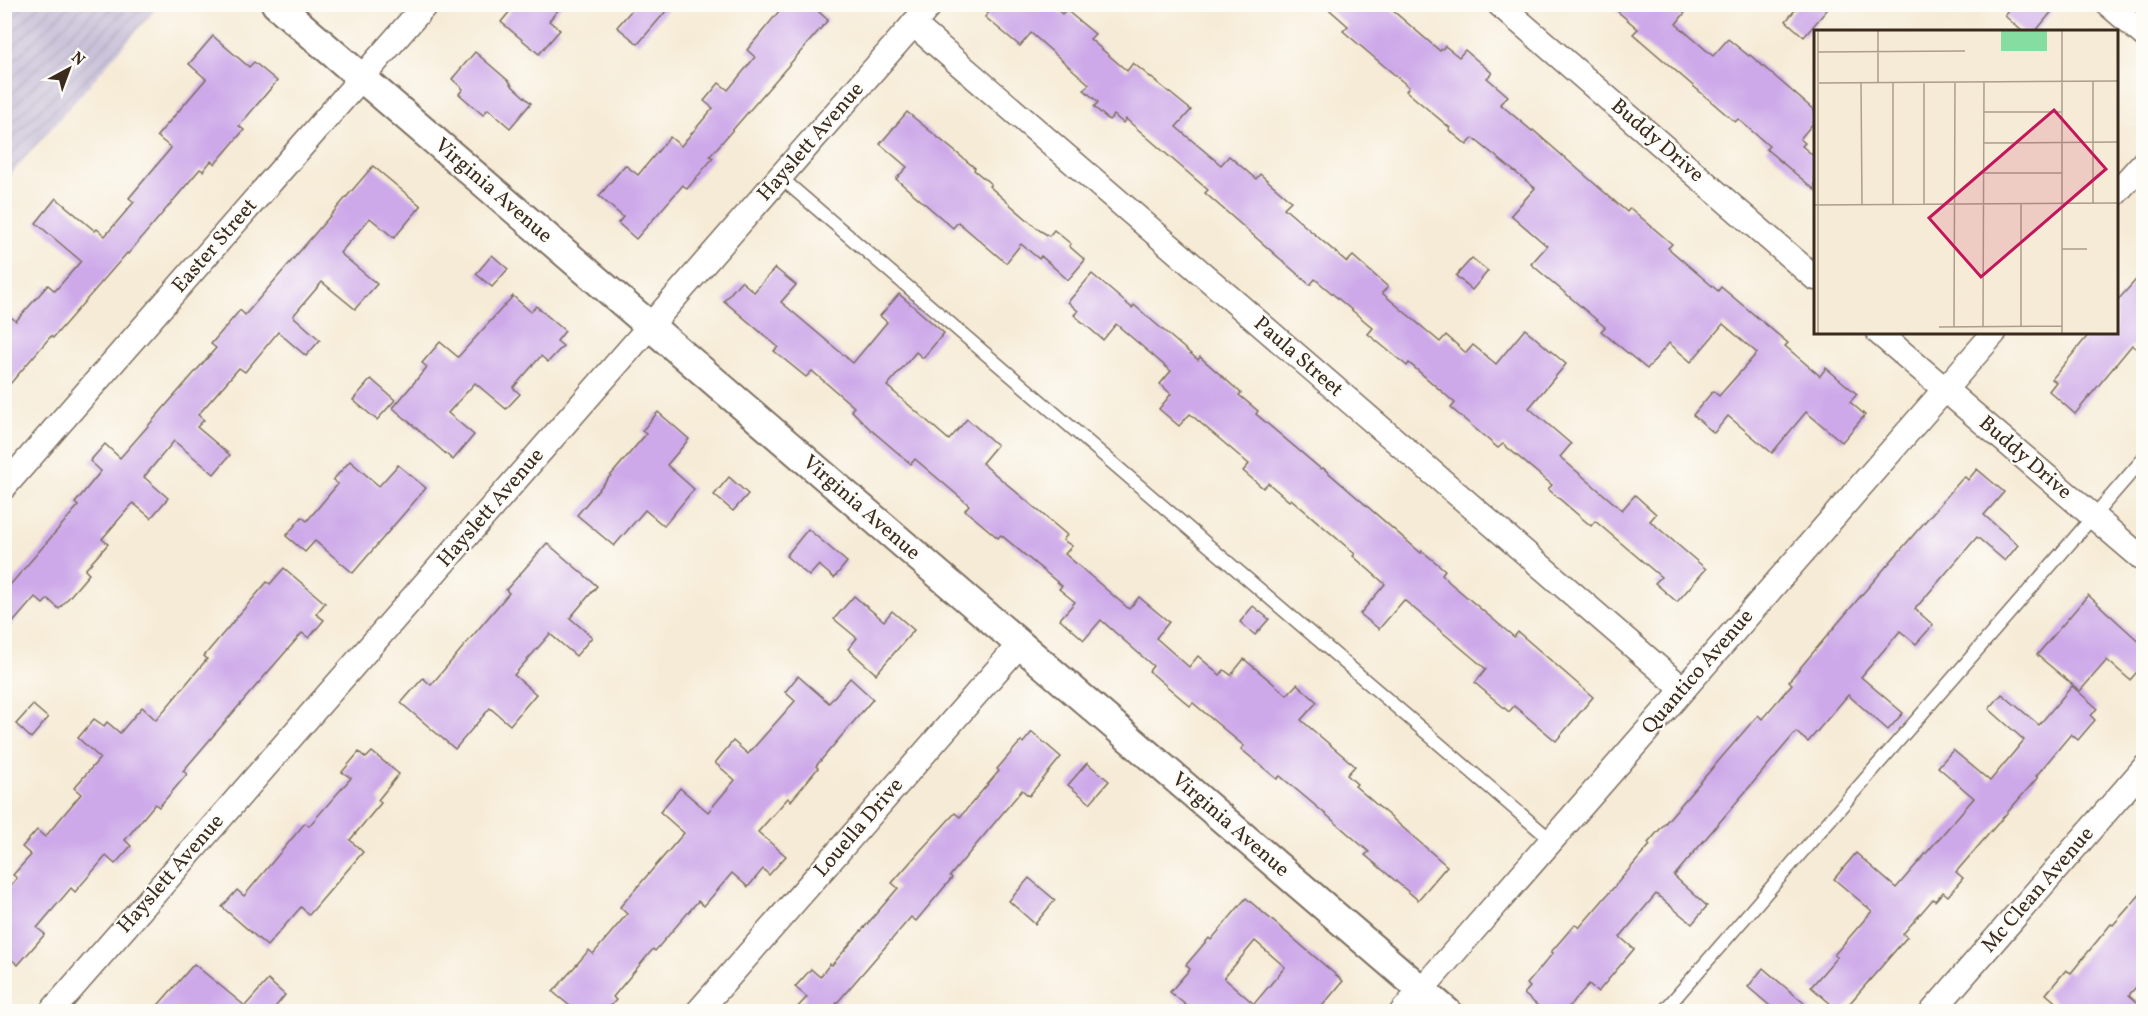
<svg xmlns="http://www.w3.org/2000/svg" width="2148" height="1016" font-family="Vollkorn,serif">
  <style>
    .industrial { fill: url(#industrial-furrows) }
    .building { fill: #cda9e9; fill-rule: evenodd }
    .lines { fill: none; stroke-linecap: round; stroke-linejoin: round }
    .service-casing { stroke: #7c6e5e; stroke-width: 15 }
    .minor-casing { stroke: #7c6e5e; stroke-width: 27 }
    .tertiary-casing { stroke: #7c6e5e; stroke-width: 32 }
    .service { stroke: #fff; stroke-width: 12 }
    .minor { stroke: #fff; stroke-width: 24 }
    .tertiary { stroke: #fff; stroke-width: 28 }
    .labels { text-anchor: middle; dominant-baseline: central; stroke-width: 4.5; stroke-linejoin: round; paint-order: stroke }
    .street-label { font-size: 21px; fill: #3b2a1e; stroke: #fdfcf7 }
    .inset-road { fill: none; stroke: #ab9e8c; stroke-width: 1.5 }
    .view { fill: #c2185b; fill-opacity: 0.15; stroke: #c2185b; stroke-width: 3 }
    .inset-edge { fill: none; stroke: #3b2a1e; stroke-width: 3 }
  </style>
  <defs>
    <pattern id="industrial-furrows" width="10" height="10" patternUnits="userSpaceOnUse" patternTransform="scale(1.5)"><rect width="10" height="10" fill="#c8c0d8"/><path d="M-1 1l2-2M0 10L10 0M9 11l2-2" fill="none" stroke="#ada5b9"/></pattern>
  </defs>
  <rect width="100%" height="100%" fill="#fdfcf7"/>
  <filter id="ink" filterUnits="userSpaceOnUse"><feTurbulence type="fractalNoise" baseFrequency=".0167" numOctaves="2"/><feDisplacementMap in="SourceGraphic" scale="12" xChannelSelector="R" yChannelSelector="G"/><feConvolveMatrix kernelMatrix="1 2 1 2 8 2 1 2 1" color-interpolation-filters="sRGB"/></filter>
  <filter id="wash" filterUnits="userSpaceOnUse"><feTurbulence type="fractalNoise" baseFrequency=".008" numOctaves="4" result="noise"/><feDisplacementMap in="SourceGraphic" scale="24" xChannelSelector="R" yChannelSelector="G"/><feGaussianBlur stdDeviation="1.35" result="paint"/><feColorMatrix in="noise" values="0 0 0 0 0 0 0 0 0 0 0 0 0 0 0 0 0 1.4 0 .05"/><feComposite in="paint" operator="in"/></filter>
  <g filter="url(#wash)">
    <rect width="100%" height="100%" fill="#f6ebd6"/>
    <path class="industrial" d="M5,4L159,5L5,181L4,5Z"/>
    <g id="blocks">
      <g class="building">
        <path d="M516,4H563L549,21L560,30L539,54L501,22Z"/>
        <path d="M637,4H672L638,44L617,27Z"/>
        <path d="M785,4H810L828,20L710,156L713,158L687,189L683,185L636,239L618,223L623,217L599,196L625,165L638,175L670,137L681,146L713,108L704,101L719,83L728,90L755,57L747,50Z"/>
        <path d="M995,4H1051L1062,14L1066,10L1095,34L1090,39L1127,71L1133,63L1191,110L1176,127L1221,165L1229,156L1256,179L1260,174L1291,201L1284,208L1347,262L1353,256L1388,287L1382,293L1440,342L1446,335L1466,353L1473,345L1496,364L1525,329L1566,364L1529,408L1571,444L1560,457L1622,510L1635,495L1656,514L1650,521L1706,569L1677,602L1655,583L1661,577L1595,521L1591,526L1548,489L1552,485L1503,444L1498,448L1451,408L1455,403L1409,363L1407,366L1368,334L1373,328L1315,279L1310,285L1205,193L1208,190L1126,119L1123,123L1114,115L1109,120L1094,107L1098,102L1084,90L1089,84L1031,33L1020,46L985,17Z"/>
        <path d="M1323,4H1385L1440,51L1445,46L1459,57L1465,50L1492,73L1487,78L1508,96L1500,104L1532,131L1533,130L1627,212L1630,208L1672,244L1668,248L1718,291L1721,287L1788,343L1785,346L1820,376L1826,368L1857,394L1850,402L1865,415L1842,442L1806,412L1772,453L1728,416L1714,433L1693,415L1713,391L1719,396L1757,353L1723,324L1691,362L1669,343L1647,369L1601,331L1605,327L1531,264L1547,246L1511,215L1535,188L1473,138L1467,145L1449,130L1450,128L1406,91L1409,87L1343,31L1348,26Z"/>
        <path d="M1609,4H1692L1676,24L1713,56L1728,39L1749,56L1750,55L1815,111V121L1800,139L1805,143L1802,146L1815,157V190L1766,149L1769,146L1738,119L1735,122L1633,34L1638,29Z"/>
        <path d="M1800,4H1832L1804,37L1786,21Z"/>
        <path d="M2014,4H2058L2035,32H2023L2005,16Z"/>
        <path d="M213,36L249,67L254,62L277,81L239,126L244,130L215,164L211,161L203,171L200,169L128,254L127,253L53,338L51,336L4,391V312L16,321L48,285L55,291L81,261L36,223L56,198L95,231L97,229L105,236L134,202L129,198L171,148L157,136L206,79L189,64Z"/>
        <path d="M475,52L511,83L510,84L531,103L510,128L488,109L483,115L459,94L463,89L452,79Z"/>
        <path d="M907,112L975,168L974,170L991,184L989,186L1039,230L1049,236L1054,230L1071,244L1069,246L1085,260L1068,280L1041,256L1039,259L1021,244L1006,263L958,222L953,228L896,179L907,167L880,144Z"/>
        <path d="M373,166L421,206L394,238L370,218L340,253L377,284L355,309L322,282L293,316L320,340L306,356L278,332L245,372L239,368L198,415L204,420L197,427L230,455L214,474L174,441L144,477L168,498L151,518L133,503L102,539L108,544L85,570L89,574L59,609L48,599L43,604L35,597L4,633V592L78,506L75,503L101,471L90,461L105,444L120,458L216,348L211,344L240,310L245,315Z"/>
        <path d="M492,255L508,269L492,287L476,274Z"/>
        <path d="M1472,258L1488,271L1472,290L1456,276Z"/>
        <path d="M775,268L796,285L781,302L853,363L887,322L880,316L899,294L944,333L923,358L916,352L887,386L949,440L967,419L997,445L982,463L1067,535L1063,540L1072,546L1065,554L1129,609L1139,597L1169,622L1156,638L1189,667L1198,656L1220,675L1224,670L1231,675L1244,659L1287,695L1297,684L1317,702L1301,720L1355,766L1347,775L1357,784L1355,786L1447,866L1418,900L1365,855L1369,852L1329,817L1280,776L1277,779L1241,749L1244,746L1193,703L1190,706L1149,671L1153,666L1101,620L1084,640L1060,619L1075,602L1059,589L1062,586L1001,535L998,538L965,510L969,505L915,459L911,464L870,429L851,410L854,407L812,371L806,377L774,351L778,347L724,301L741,281L754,292Z"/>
        <path d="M2144,271V355L2132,345L2075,414L2049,391L2056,382L2052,379L2090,333H2116V302Z"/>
        <path d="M1092,274L1132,308L1134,305L1198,360L1200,357L1241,393L1239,395L1258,411L1256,414L1321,469L1323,468L1421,553L1422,551L1445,570L1442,574L1449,582L1514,637L1518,632L1593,697L1556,741L1514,706L1509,712L1475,683L1486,669L1404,600L1379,629L1360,614L1385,584L1353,556L1355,554L1291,499L1289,501L1268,483L1263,488L1243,471L1249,464L1190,414L1179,426L1159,409L1171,394L1160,384L1171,371L1116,324L1103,340L1074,315L1078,311L1068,302Z"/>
        <path d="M513,296L531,312L536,306L565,331L557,341L563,346L548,362L541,356L513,388L520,394L506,409L475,383L448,413L474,435L453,460L393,408L427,367L422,363L440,342L458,357Z"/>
        <path d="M371,379L395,400L377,420L353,400Z"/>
        <path d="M658,412L689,439L667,465L694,489L664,526L645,510L614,546L577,515L646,434L642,431Z"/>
        <path d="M350,461L379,486L398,465L426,488L353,573L315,541L305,552L286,536L302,517L307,521L338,484L333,480Z"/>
        <path d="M1977,469L2004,492L1984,515L2018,545L2005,561L1977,537L1915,609L1933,625L1916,644L1900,631L1861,677L1903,713L1888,730L1848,695L1808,742L1796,732L1674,876L1707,906L1692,924L1656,894L1620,937L1634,949L1598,992L1589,984L1565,1011H1544L1524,994L1530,987L1527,984L1553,953L1551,952L1575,924L1579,928L1650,845L1648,843L1758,715L1762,719L1792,684L1789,681L1859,598L1961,480L1965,477L1968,480Z"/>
        <path d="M729,477L748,494L733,511L714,495Z"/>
        <path d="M808,529L847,562L834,578L819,565L809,576L786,556Z"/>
        <path d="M547,543L597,586L570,618L592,637L576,656L550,634L514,675L536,694L510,725L490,708L455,749L401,703L423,678L431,685L509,593L506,590Z"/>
        <path d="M284,568L325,603L316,614L324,620L309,638L302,633L249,694L183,771L187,774L159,807L155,804L125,840L131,846L115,864L106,856L75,892L71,888L37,928L45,934L18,965L4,953V893L17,878L13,875L31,855L22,847L37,830L45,837L81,794L74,788L100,758L78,738L94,719L104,726L107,722L120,733L142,707L156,720L207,659L204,656L267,582L270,584Z"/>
        <path d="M2088,595L2144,646V664L2130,680L2107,660L2080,691L2037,655Z"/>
        <path d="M854,596L884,621L892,611L914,630L876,674L848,649L857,638L834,619Z"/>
        <path d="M1253,606L1269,619L1255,635L1240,622Z"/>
        <path d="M798,676L829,703L850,678L873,699L816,766L818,768L791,801L788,798L758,832L786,856L769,875L763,869L748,887L732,873L704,906L698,901L655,951L653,949L613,997L616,1000L606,1011H576L553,992L589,950L593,954L627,914L620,907L684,833L660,812L680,788L708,812L735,780L715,763L733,741L748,754L795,701L785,692Z"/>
        <path d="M2072,686L2097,708L2091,716L2095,720L2078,740L2071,734L2036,776L2038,777L1956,872L1963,878L1948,896L1943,892L1935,901L1933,899L1903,934L1907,937L1843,1011H1839L1811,987L1837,957L1834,955L1872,911L1834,879L1856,853L1896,888L1974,798L1938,767L1953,750L1990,781L2024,740L1989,709L2002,694L2039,725Z"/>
        <path d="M33,705L48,718L31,738L16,724Z"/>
        <path d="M1032,732L1061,757L1029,796L1022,790L950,876L952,878L916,921L911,917L830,1011H794L807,997L795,987L811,969L820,977L830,964L832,965L898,888L892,883L920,851L955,813L960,817L999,771L997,769L1021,741L1023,743Z"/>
        <path d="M359,752L366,758L372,752L399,774L378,800L381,803L350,840L363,852L309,915L301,907L267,946L222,907L237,890L244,896L305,823L309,826L351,778L342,772Z"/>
        <path d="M1087,763L1109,781L1090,803L1068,785Z"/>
        <path d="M1029,878L1055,900L1035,924L1009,901Z"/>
        <path d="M2144,890V978L2129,995L2144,1008V1011H2066L2046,994L2066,970L2071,973L2111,924L2113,925Z"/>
        <path d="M1246,898L1343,981L1318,1011H1193L1170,992L1190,969L1186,965L1209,938L1211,940ZM1255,941L1285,967L1254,1004L1224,978Z"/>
        <path d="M194,964L245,1006L268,980L285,995L272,1011H153Z"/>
        <path d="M1763,968L1813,1011H1776L1748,987Z"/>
      </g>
    </g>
  </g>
  <g filter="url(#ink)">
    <use href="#blocks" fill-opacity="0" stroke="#7c6e5e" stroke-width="1.5"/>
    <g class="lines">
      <g class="service-casing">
        <g id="service">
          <path d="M780,177L1551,840"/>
          <path d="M1663,1012L2144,458"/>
        </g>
      </g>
      <g class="minor-casing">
        <g id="minor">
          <path d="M1499,4L1815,278"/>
          <path d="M2108,4L2144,35"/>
          <path d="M913,24L1683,689"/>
          <path d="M2116,193L2144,162"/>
          <path d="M1879,333L2144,560"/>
          <path d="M4,487L426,4"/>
          <path d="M51,1012L931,4"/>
          <path d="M698,1012L1020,644"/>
          <path d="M1402,1012L1994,333"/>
          <path d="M1932,1012L2144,768"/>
        </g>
      </g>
      <g class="tertiary-casing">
        <path id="tertiary" d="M276,4L1447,1012"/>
      </g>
      <use href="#service" class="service"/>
      <use href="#minor" class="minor"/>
      <use href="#tertiary" class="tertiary"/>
    </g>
  </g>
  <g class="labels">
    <g class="street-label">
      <text transform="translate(1657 141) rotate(41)">Buddy Drive</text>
      <text transform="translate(811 142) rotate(-49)">Hayslett Avenue</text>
      <text transform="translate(493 191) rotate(41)">Virginia Avenue</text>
      <text transform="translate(215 246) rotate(-49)">Easter Street</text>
      <text transform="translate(1298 357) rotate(41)">Paula Street</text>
      <text transform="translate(2025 458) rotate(41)">Buddy Drive</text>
      <text transform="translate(491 508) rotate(-49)">Hayslett Avenue</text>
      <text transform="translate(861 508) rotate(41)">Virginia Avenue</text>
      <text transform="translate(1698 672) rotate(-49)">Quantico Avenue</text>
      <text transform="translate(1230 825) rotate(41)">Virginia Avenue</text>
      <text transform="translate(859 828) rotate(-49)">Louella Drive</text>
      <text transform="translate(171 874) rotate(-49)">Hayslett Avenue</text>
      <text transform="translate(2038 890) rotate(-49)">Mc Clean Avenue</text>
    </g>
  </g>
  <g transform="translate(1814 30)">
    <rect width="304" height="304" fill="#f6ebd6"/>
    <path d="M187,1H233V21H187Z" fill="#85dda1"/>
    <path class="inset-road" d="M64,1V52M4,22L151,21M0,48V76M47,52L48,175M5,53L305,51M170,82H248M0,83V125M170,113L305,112M170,143H248M110,174V52M279,174V51M0,175L305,173M79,175V52M248,219H273M207,296V174M125,297L248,296M140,297L141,52M169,297L170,52M4,304V1M248,304V1"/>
    <path class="view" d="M240,80L292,139L167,247L115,188Z"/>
    <rect width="304" height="304" class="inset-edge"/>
  </g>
  <rect width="2148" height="1016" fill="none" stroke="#fdfcf7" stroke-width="24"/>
  <g transform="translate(69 69) rotate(41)" stroke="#fdfcf7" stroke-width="4.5" paint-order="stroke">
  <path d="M0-4.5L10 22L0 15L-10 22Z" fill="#3b2a1e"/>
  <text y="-9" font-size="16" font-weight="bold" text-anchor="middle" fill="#3b2a1e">N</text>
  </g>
</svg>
